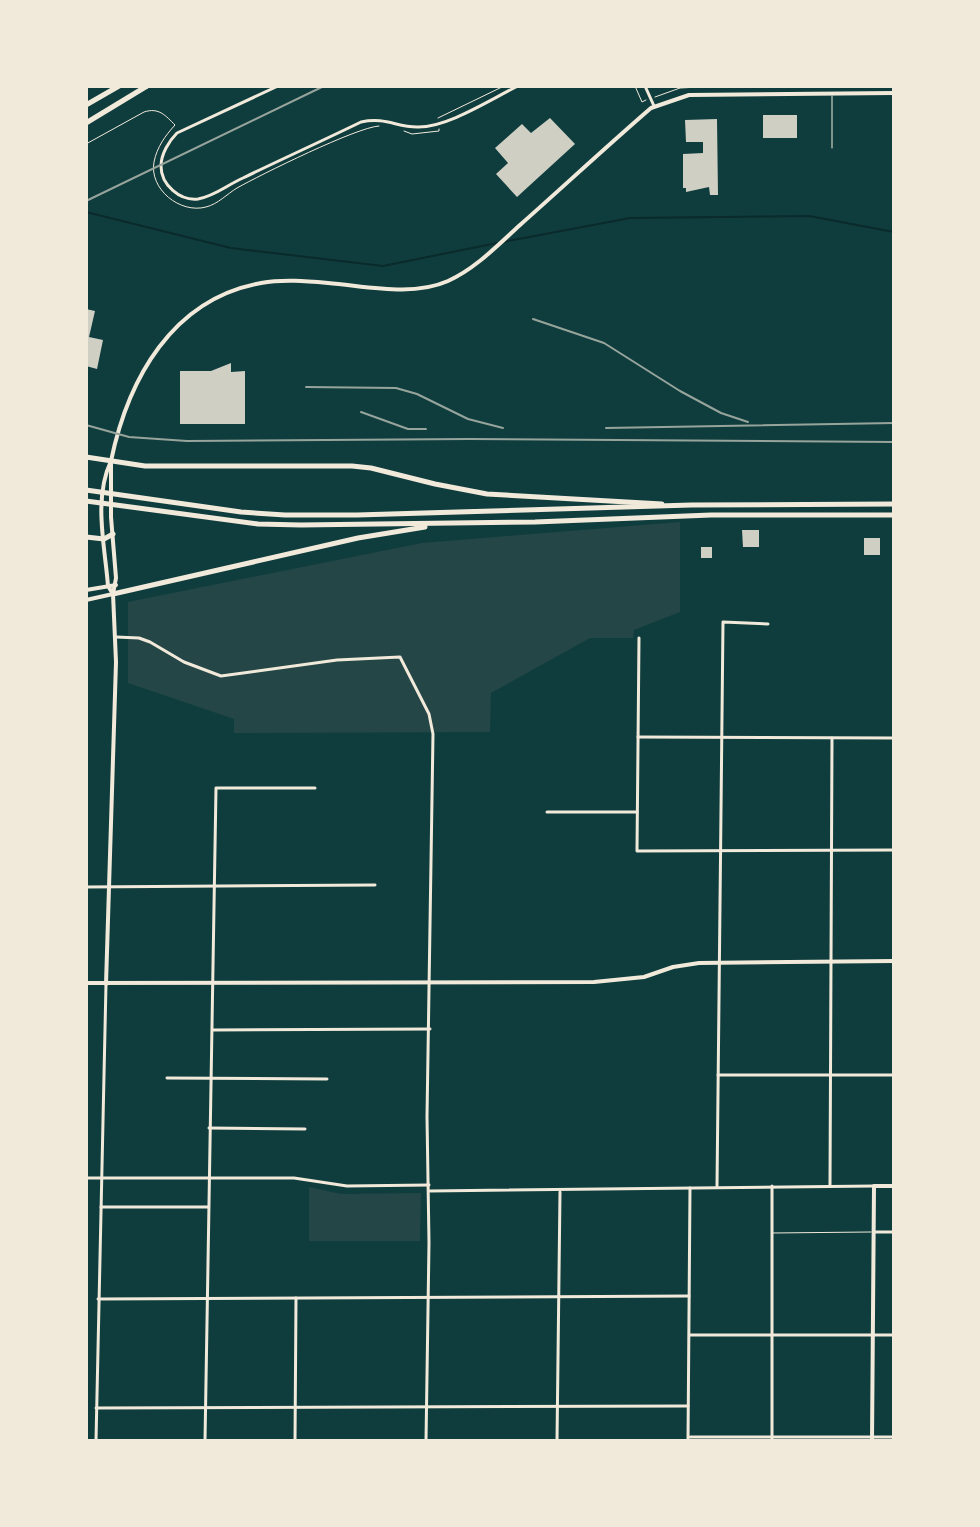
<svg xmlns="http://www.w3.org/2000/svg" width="980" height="1527" font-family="'PT Sans Narrow',sans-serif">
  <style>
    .green { fill: #244646 }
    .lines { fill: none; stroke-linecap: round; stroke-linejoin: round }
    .stream { stroke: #0a2a2b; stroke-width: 2 }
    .building { fill: #cfcfc3 }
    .path { stroke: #f1e9da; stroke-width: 1 }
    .service { stroke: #f1e9da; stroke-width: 1 }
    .minor { stroke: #f1e9da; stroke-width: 3 }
    .tertiary { stroke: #f1e9da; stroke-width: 4 }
    .secondary { stroke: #f1e9da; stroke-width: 4 }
    .primary { stroke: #f1e9da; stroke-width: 5 }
    .motorway { stroke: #f1e9da; stroke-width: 5 }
    .rail { stroke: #97a49c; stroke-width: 2 }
  </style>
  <rect width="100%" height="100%" fill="#0f3d3e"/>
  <g class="green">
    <path d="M680,522V612L634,630L633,638H590L491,693L490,732L234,733V719L128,683V602L422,543Z"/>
    <path d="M309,1187L341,1194L421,1193L420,1241H309Z"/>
  </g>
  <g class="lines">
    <g class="stream">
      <path d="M86,212L231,248L383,266L497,243"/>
      <path d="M503,242L630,218L809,216L894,232"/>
    </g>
  </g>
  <g class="building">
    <rect x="763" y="115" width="34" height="23"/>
    <path d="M550,118L575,144L517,197L496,174L508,163L495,148L522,124L531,133Z"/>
    <path d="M717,119L718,195H710L709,187L686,192V188H683V154L703,153V142H686L685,120Z"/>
    <path d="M86,309L95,311L89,337L103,340L97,369L86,366Z"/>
    <path d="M231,363V372L245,371V424H180V371H211Z"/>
    <path d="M742,530H759V547H743Z"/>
    <rect x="864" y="538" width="16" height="17"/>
    <rect x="701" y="547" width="11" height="11"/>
  </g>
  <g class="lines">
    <g class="path">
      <path d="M635,86L642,102L646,100"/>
      <path d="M655,97L680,88L718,86"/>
      <path d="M438,118L504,86"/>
      <path d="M404,131L412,134L439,131V129"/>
      <path d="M86,144L144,112C159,107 166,116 175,125C165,136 157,147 154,162C149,189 180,214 206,207C218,204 227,194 237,188C260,175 357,127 379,126"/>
    </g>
    <g class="service">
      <path d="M832,96V148"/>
      <path d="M772,1233L871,1232"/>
    </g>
    <g class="minor">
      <path d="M278,86L177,133C169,141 161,154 161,166C161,185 180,201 198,199C215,196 227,185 243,178C282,159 322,141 361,122C386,117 396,127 417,127C447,128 491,99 518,86"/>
      <path d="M645,86L654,106"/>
      <path d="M116,637L139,638L150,642L184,662L221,676L337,660L400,657L429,714L433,734L427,1117L429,1243L426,1441"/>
      <path d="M639,638L637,851L894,850"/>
      <path d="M638,737L894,738"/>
      <path d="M547,812H637"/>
      <path d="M86,887L375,885"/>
      <path d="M213,1030L430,1029"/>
      <path d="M718,1075H894"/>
      <path d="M167,1078L327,1079"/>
      <path d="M209,1128L305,1129"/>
      <path d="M86,1178H294L347,1186L429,1185"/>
      <path d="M772,1186V1441"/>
      <path d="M830,1186L832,738"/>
      <path d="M717,1187L723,622L768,624"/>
      <path d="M430,1191L874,1186"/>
      <path d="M101,1207H208"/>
      <path d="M874,1232H894"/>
      <path d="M98,1299L689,1296"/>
      <path d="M690,1335H894"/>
      <path d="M96,1408L688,1406"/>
      <path d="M690,1437H894"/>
      <path d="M96,1441L106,984"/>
      <path d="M205,1441L216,788H315"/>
      <path d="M295,1441L296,1298"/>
      <path d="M557,1441L560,1192"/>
      <path d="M688,1441L690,1188"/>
    </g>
    <g class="tertiary">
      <path d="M111,461C128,379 172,299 261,283C283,279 306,281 328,283C366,286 412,297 448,281C475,269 498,245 520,225C564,186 607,146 651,108L689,95L894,93"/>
      <path d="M86,983L594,982L644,977L673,967L699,963L894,961"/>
      <path d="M106,984L116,662L113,594"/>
    </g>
    <g class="secondary">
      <path d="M111,461C93,499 105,546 108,586L113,594"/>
      <path d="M111,464V517L116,578L113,594"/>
      <path d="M86,590L116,585"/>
      <path d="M86,600L113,594"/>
      <path d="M872,1441L874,1186H894"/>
    </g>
    <g class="primary">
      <path d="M86,457L145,466H352L371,468L435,484L487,494L662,504"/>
      <path d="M86,490L241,512L285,515H357L691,505L894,504"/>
      <path d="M86,501L258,524L301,525L535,522L711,515H894"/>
      <path d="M86,537L104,539L113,534"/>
      <path d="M113,594L358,538L425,527"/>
    </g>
    <g class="motorway">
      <path d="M86,105L119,86"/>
      <path d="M86,123L147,86"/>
    </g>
    <g class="rail">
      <path d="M86,201L324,86"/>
      <path d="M533,319L604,343L680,391L721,413L748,422"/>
      <path d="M306,387L396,388L417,394L468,419L503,428"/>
      <path d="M361,412L408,429H426"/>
      <path d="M86,425L129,437L187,441L469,439L894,442"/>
      <path d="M606,428L894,423"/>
    </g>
  </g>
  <rect width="980" height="1527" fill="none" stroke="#f1e9da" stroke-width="176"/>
</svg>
